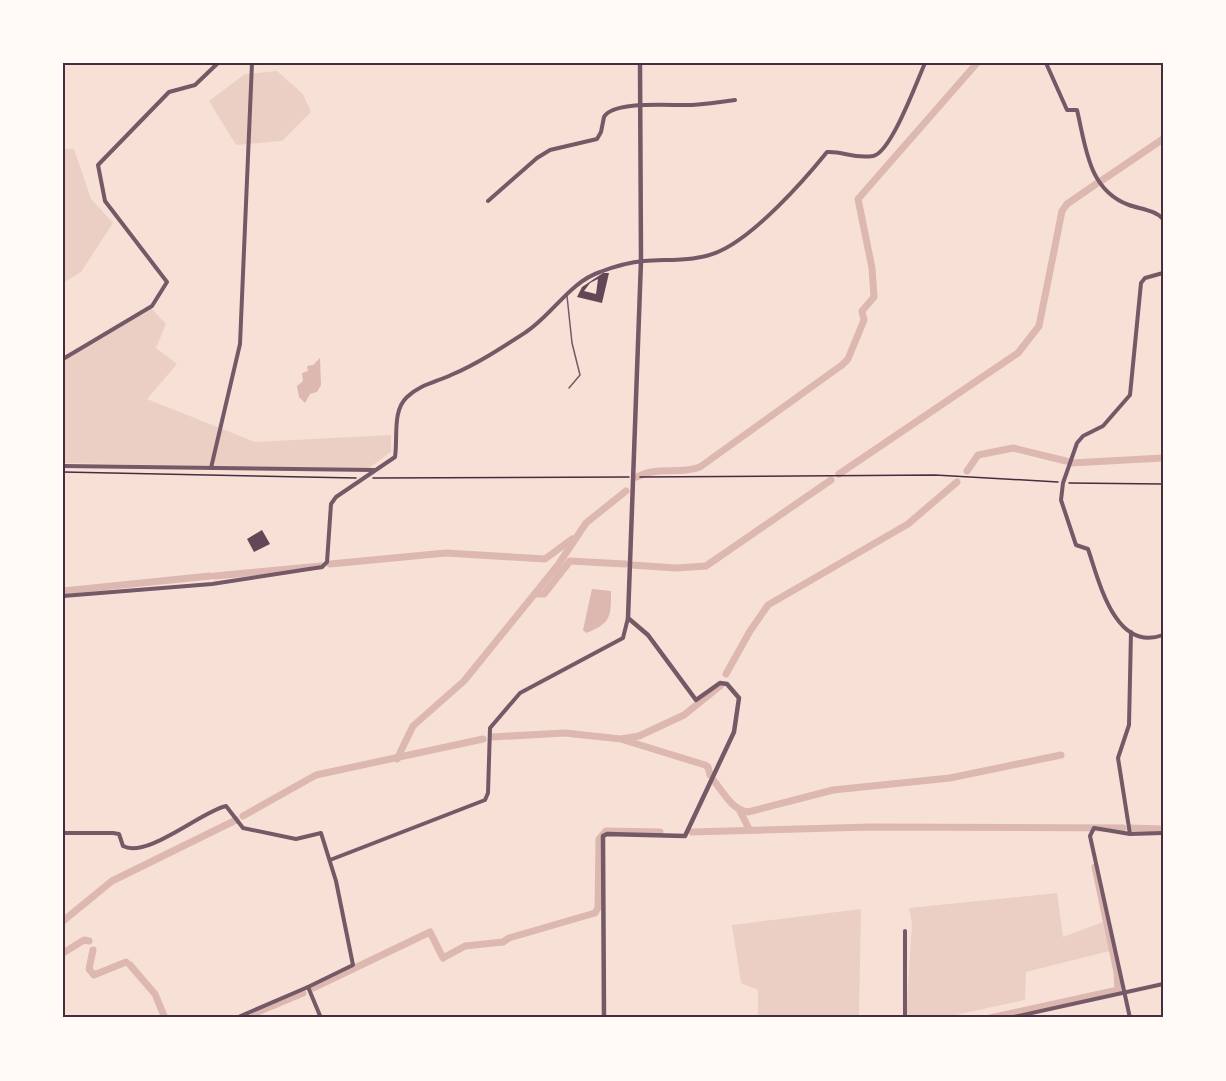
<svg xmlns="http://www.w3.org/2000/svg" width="1226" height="1081" font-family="'Open Sans',sans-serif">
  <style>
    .green { fill: #ebcfc5 }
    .water { fill: #dcb8b0 }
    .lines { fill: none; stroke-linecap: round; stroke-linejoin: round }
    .canal { stroke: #dcb8b0; stroke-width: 7 }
    .building { fill: #644757; fill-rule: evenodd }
    .path { stroke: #4a2c40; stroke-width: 1.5 }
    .service { stroke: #755966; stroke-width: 1.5 }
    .minor { stroke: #755966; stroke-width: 4 }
    .tertiary { stroke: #755966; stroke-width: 4.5 }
    .neatline { fill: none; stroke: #4a2c40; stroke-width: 2 }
  </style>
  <rect width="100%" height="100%" fill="#f7e1d7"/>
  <g class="green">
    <path d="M277,71L303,94L311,112L282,141L236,145L209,101L245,74Z"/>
    <path d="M63,149H74L91,199L113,223L81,272L63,283Z"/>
    <path d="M151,308L166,324L156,348L177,364L147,399L255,442L391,435V452L366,470L63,463V356Z"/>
    <path d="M1057,893L1063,937L1103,922L1110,951L1026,972L1025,1000L941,1018H906L912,924L909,908Z"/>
    <path d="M861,909L859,1018H758V990L741,983L732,925Z"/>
  </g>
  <g class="water">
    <path d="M320,358L321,385L317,392L310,394L305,403L299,397L297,386L303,381L302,373L308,371L307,366L313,365Z"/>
    <path d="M592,589L611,591C611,617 611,623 586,633L583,630Z"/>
  </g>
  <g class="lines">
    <g class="canal">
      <path d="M1101,181L1163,139"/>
      <path d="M1071,463L1163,458"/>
      <path d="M967,471L978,455L1013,448L1066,461"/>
      <path d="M839,474L1018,353L1039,326L1062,211L1067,204L1096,184"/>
      <path d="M637,477C657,466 679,475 700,467L842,365L848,359L864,320L862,311L874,297L872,268L858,199L977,63"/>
      <path d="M330,564L446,553L545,559L572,539"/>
      <path d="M632,565L676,568L706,566L831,480"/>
      <path d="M215,576L321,566"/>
      <path d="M63,591L210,576"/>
      <path d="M535,594H544L570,561L625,564"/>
      <path d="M726,674L750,631L768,605L908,524L957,482"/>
      <path d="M492,737L565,733L621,739L639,736L684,715L720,686"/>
      <path d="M624,740L705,765L708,767L710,775"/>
      <path d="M397,759L413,726L464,681L558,565L586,523L626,491"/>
      <path d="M714,781C724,793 732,810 748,812L833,790L950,778L1061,755"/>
      <path d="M740,811L749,829"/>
      <path d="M243,816L316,775L483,739"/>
      <path d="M1130,828L1163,829"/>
      <path d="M692,832L870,827L1123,828"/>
      <path d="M63,921L112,881L236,820"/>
      <path d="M93,950L89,969L94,975L126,962"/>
      <path d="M63,953L84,940L89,941"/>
      <path d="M130,965L155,994L165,1018"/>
      <path d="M313,988L430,932L443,958L465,946L503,942L509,938L595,913L598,908L599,839L606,831L660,832"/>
      <path d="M243,1018L303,993"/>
      <path d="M990,1018L1118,990L1117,972L1095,867"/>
    </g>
  </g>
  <g class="building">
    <path d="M603,273H609L602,303L577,297L582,287ZM598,279L596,294L584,291L590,283Z"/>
    <path d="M262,530L270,544L254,552L247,539Z"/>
  </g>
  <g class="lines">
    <g class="path">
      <path d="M63,472L356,478"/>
      <path d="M640,477L935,475L1058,482"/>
      <path d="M373,478L629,477"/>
      <path d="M1069,483L1163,484"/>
    </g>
    <path class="service" d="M567,296L572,343L580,375L569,388"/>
    <g class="minor">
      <path d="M1046,63L1067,110H1077C1086,147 1088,190 1129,205C1140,209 1155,210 1163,219"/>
      <path d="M488,201L537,158L550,150L597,139L601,132L604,117C614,100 673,106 692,105C706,104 721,102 735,100"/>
      <path d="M1163,273L1145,278L1141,283L1130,395L1103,426L1083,436L1077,443L1063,483L1061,500L1076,545L1088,549C1099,581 1115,653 1163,635"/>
      <path d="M63,359L152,306L167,282L105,201L98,165L169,92L195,85L218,63"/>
      <path d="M63,466L374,470"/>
      <path d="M211,468L240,344L252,63"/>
      <path d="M63,596L212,584L322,567L327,562L331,504L336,497L395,457C398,437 392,411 407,397C419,385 436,382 451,375C477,364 503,347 526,332C552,315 570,282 600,272C613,267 631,262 644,261C669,259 697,262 720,251C755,235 802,183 827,152C844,151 852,159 873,156C891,153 917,81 925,63"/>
      <path d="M63,833H113L119,834L123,846C147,859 202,811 226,806L243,828L296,839L321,833L336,881L353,965L308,987L321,1018"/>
      <path d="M1130,834L1163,833"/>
      <path d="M330,860L485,800L488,793L490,728L520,693L623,638L628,618"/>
      <path d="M905,931V1018"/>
      <path d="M236,1018L308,987"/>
      <path d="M1009,1018L1163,984"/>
      <path d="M1130,1018L1090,836L1094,828L1130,834L1118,758L1129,725L1131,632"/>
    </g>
    <path class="tertiary" d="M604,1018L603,836L607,834L685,836L734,732L739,698L727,684L720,683L696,700L648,635L628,618L641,261L640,63"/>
  </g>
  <rect width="1226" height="1081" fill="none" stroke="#fffaf5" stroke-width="129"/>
  <rect x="64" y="64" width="1098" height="952" class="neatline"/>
</svg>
